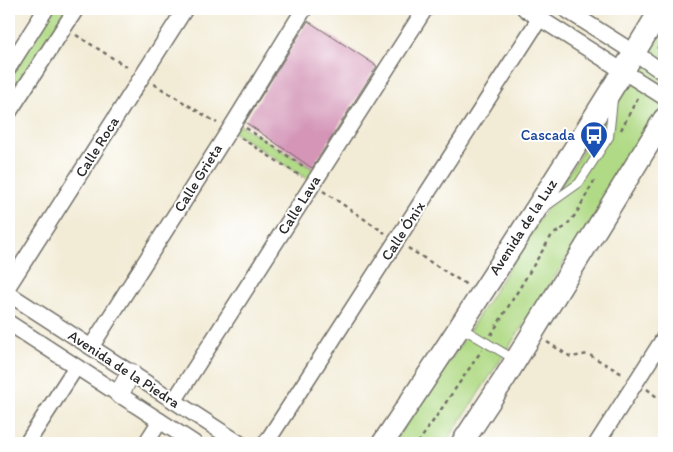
<svg xmlns="http://www.w3.org/2000/svg" width="673" height="452" viewBox="0 0 673 452" font-family="Itim,sans-serif">
<style>
.green{fill:#b0da85;stroke:#6e8258}
.building{fill:#d495b7}
.lines{fill:none;stroke-linecap:round;stroke-linejoin:round}
.service-casing{stroke:#716e66;stroke-width:10}
.minor-casing{stroke:#716e66;stroke-width:18}
.tertiary-casing{stroke:#716e66;stroke-width:21}
.secondary-casing{stroke:#716e66;stroke-width:24}
.path{stroke:#716e66;stroke-width:2.5;stroke-dasharray:4 4;stroke-linecap:butt}
.service{stroke:#fff;stroke-width:8}
.minor{stroke:#fff;stroke-width:15}
.tertiary{stroke:#fff;stroke-width:19}
.secondary{stroke:#fff;stroke-width:21}
.labels{text-anchor:middle;dominant-baseline:central;stroke-width:4;stroke-linejoin:round;paint-order:stroke}
.transit-label{font-size:15px;fill:#164399;stroke:#fff;text-anchor:end}
.street-label{font-size:15px;fill:#2b2b2b;stroke:#fff}
</style>
<rect width="100%" height="100%" fill="#fff"/>
<filter id="ink" filterUnits="userSpaceOnUse"><feTurbulence type="fractalNoise" baseFrequency=".02" numOctaves="2"/><feDisplacementMap in="SourceGraphic" scale="10" xChannelSelector="R" yChannelSelector="G"/><feConvolveMatrix kernelMatrix="1 2 1 2 8 2 1 2 1" color-interpolation-filters="sRGB"/></filter>
<filter id="wash" filterUnits="userSpaceOnUse"><feTurbulence type="fractalNoise" baseFrequency=".0096" numOctaves="4" result="noise"/><feDisplacementMap in="SourceGraphic" scale="20" xChannelSelector="R" yChannelSelector="G"/><feGaussianBlur stdDeviation="1.12" result="paint"/><feColorMatrix in="noise" values="0 0 0 0 0 0 0 0 0 0 0 0 0 0 0 0 0 1.4 0 .05"/><feComposite in="paint" operator="in"/></filter>
<g filter="url(#wash)">
<rect width="100%" height="100%" fill="#f2ebd5"/>
<g class="green">
<path d="M49 9H72L9 107V73Z"/>
<path d="M664 22V109L658 119 446 443H394L431 384 454 355Z"/>
<path d="M235 122 318 172 312 182 230 130Z"/>
</g>
<g id="blocks">
<path class="building" d="M308 21 377 66 312 168 245 122Z"/>
</g>
</g>
<g filter="url(#ink)">
<use href="#blocks" fill-opacity="0" stroke="#716e66" stroke-width="1"/>
<g class="lines">
<g class="service-casing">
<g id="service">
<path d="M548 205 579 183 609 137 613 100"/>
<path d="M462 328 487 343"/>
<path d="M490 345 487 343 514 359"/>
</g>
</g>
<g class="minor-casing">
<g id="minor">
<path d="M525 9 664 97"/>
<path d="M565 9 644 59 664 73"/>
<path d="M9 67 46 9"/>
<path d="M9 112 76 9"/>
<path d="M9 285 185 9"/>
<path d="M9 294 239 443"/>
<path d="M9 323 194 443"/>
<path d="M91 347 235 121 304 9"/>
<path d="M174 401 425 9"/>
<path d="M27 443 76 367"/>
<path d="M146 443 160 421"/>
<path d="M266 443 540 18"/>
<path d="M597 443 664 338"/>
</g>
</g>
<g class="tertiary-casing">
<path id="tertiary" d="M119 394 131 373"/>
</g>
<g class="secondary-casing">
<g id="secondary">
<path d="M383 443C478 300 572 156 661 9"/>
<path d="M462 443 503 381 664 119"/>
</g>
</g>
<g class="path">
<path d="M76 35 130 69"/>
<path d="M657 47 664 51"/>
<path d="M154 84 217 123"/>
<path d="M246 128 306 168"/>
<path d="M621 130 638 97"/>
<path d="M241 138 302 177"/>
<path d="M323 191 385 233"/>
<path d="M408 248 467 285"/>
<path d="M491 335 552 235 565 227 576 214 594 181"/>
<path d="M547 342 571 357 588 354 624 375"/>
<path d="M647 389 664 403"/>
<path d="M418 443 482 350"/>
</g>
<use href="#service" class="service"/>
<use href="#minor" class="minor"/>
<use href="#tertiary" class="tertiary"/>
<use href="#secondary" class="secondary"/>
</g>
</g>
<defs>
<g id="bus-pin" transform="scale(1.4375)"><path d="M0 17L-7.5 6A9.5 9.5 0 1 1 7.5 6Z" fill="#1a4fb4" stroke="#fff"/><path d="M-5-6H5V4H4V6H2V4H-2V6H-4V4H-5ZM-3.5-4V0h7V-4ZM-3.5 1.2v1.5H-2V1.2ZM2 1.2v1.5H3.5V1.2Z" fill="#fff"/></g>
</defs>
<g fill-rule="evenodd">
<use href="#bus-pin" x="594" y="135"/>
</g>
<g class="labels">
<g class="transit-label">
<text x="575" y="135">Cascada</text>
</g>
<g class="street-label">
<text transform="translate(97 147) rotate(-58)">Calle Roca</text>
<text transform="translate(198 178) rotate(-58)">Calle Grieta</text>
<text transform="translate(299 205) rotate(-58)">Calle Lava</text>
<text transform="translate(523 227) rotate(-57)">Avenida de la Luz</text>
<text transform="translate(403 231) rotate(-57)">Calle Ónix</text>
<text transform="translate(124 369) rotate(33)">Avenida de la Piedra</text>
</g>
</g>
<rect width="673" height="452" fill="none" stroke="#fff" stroke-width="30"/>
</svg>
